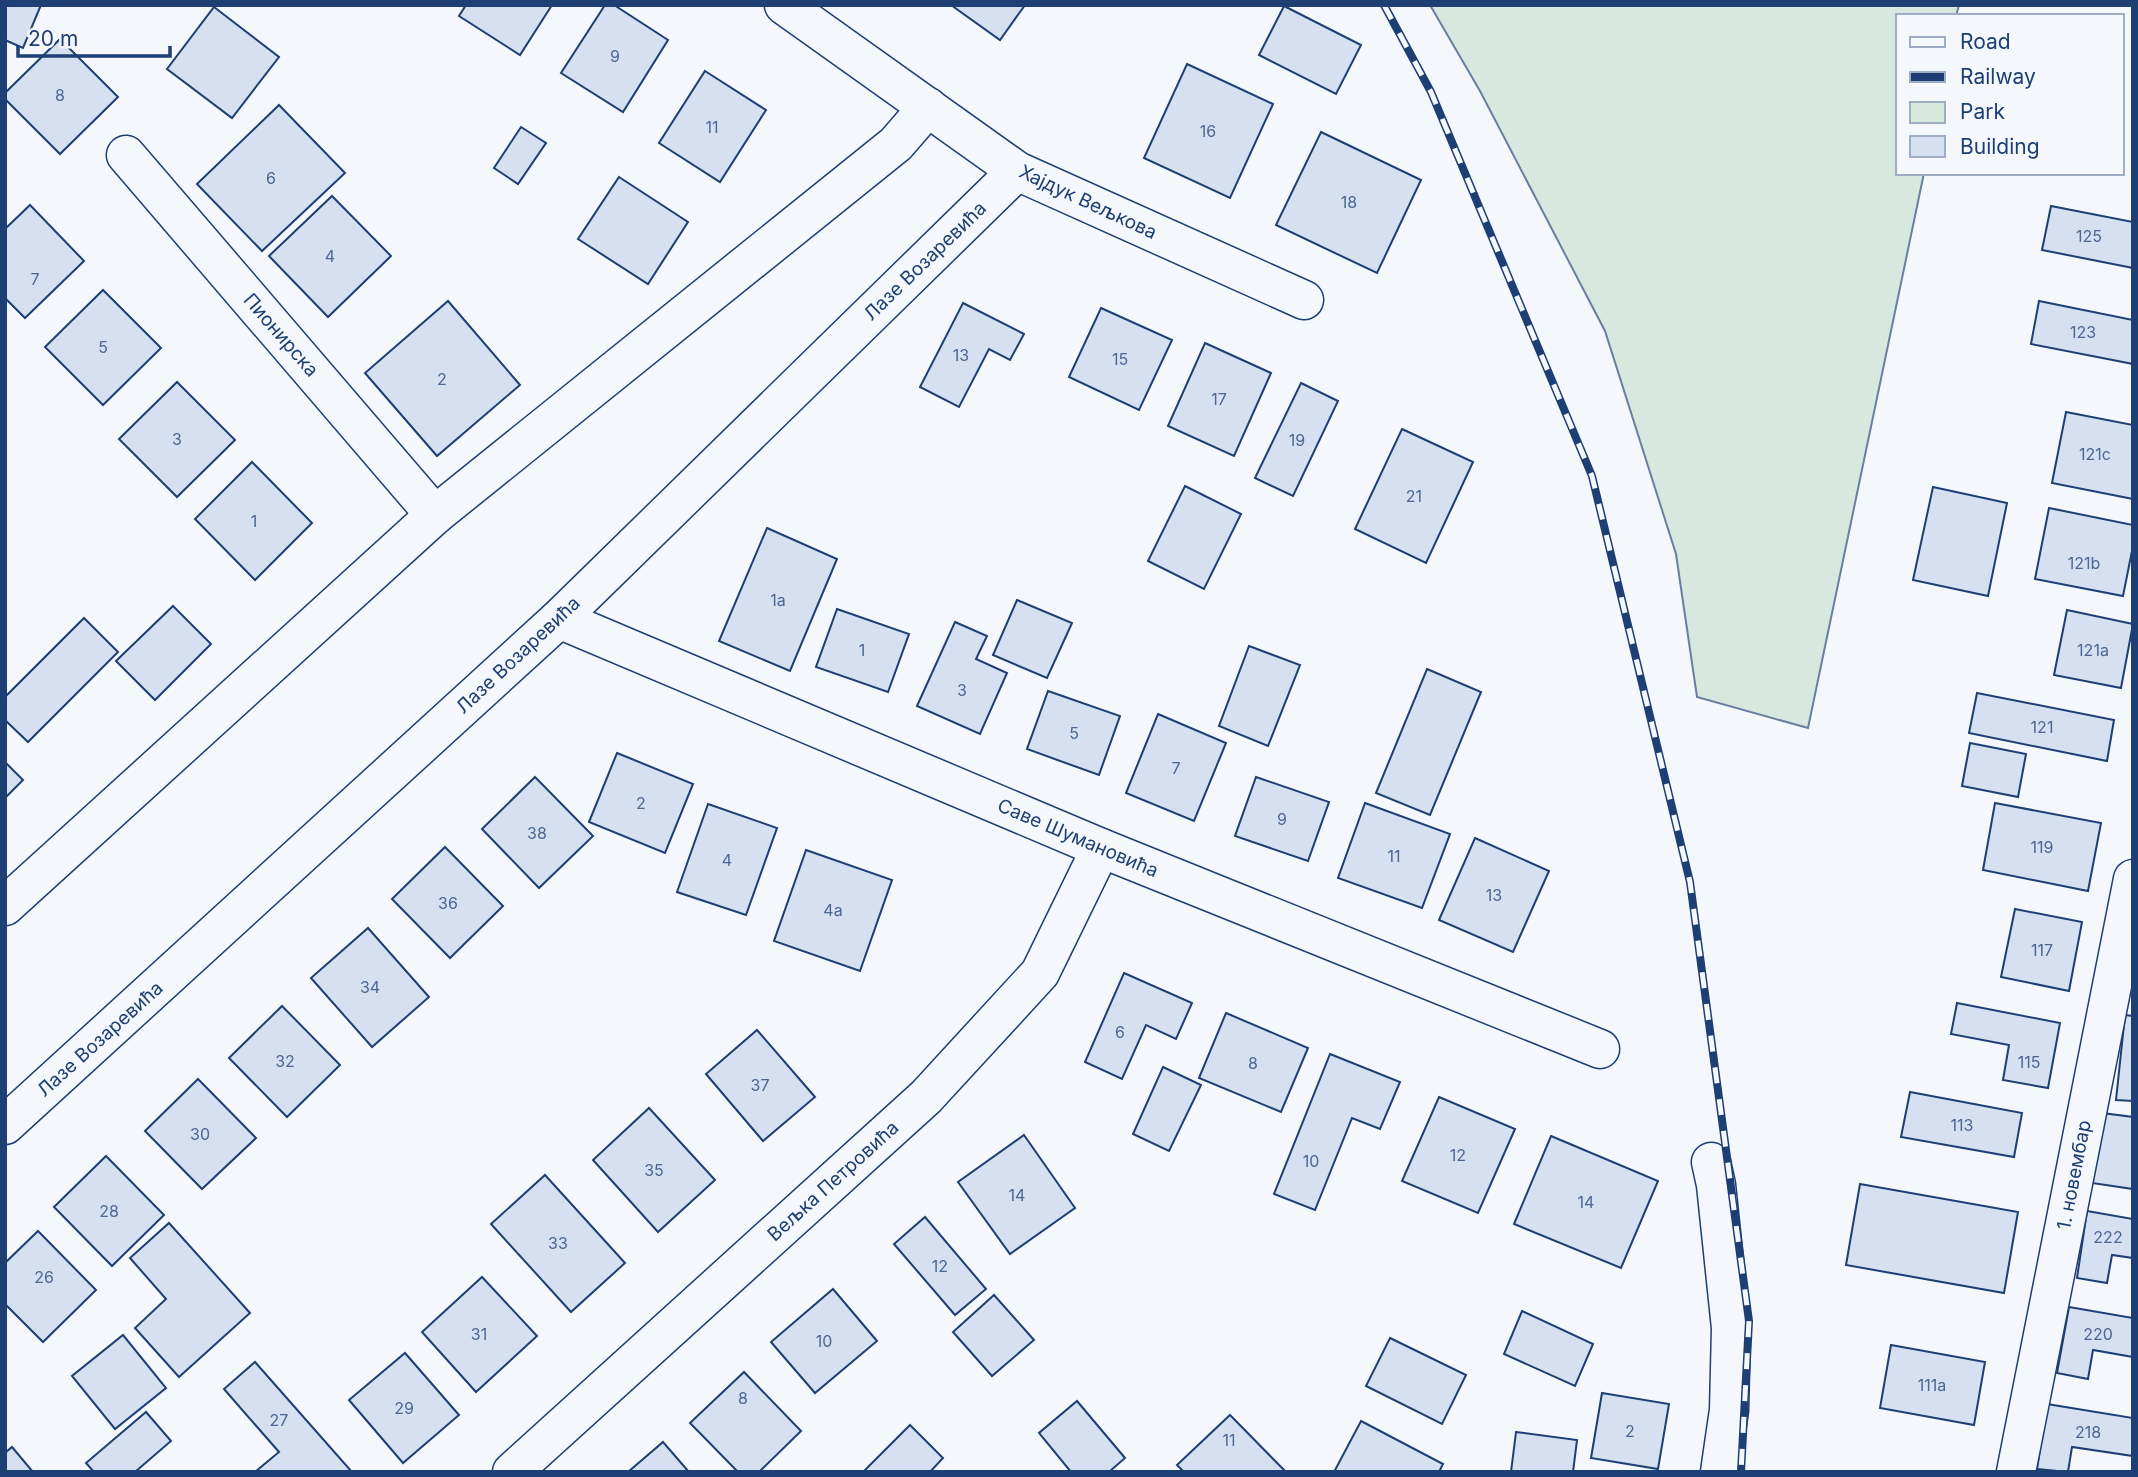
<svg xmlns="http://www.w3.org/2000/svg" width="2138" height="1477" viewBox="0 0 2138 1477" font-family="Inter,sans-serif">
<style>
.green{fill:#d7e8df;stroke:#687fa3;stroke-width:2}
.building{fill:#d5e0f0;stroke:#1d3f73;stroke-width:2}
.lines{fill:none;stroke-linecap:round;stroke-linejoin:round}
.minor-casing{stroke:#1d3f73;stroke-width:41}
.minor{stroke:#f4f7fb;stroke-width:38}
.rail-casing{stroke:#1d3f73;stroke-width:8}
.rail{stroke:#f4f7fb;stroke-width:5;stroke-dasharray:16;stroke-linecap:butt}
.labels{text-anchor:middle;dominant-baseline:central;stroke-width:5;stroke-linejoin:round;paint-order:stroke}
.number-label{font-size:16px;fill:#4b6792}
.street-label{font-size:19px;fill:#1d3f73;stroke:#f4f7fb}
</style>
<rect width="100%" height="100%" fill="#f4f7fb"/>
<path class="green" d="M1430 5H1959L1956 16H1898V173H1924L1808 728 1697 697 1676 554 1605 331 1480 91Z"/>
<g class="building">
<path d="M5 5H41L23 48 5 40Z"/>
<path d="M466 5H552L520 55 459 16Z"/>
<path d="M605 5H614L668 40 623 112 561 73Z"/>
<path d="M951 5H1025L1000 40Z"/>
<path d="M1284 6 1361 45 1336 94 1259 55Z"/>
<path d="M214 7 279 57 232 118 167 69Z"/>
<path d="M60 39 118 97 60 154 5 99V93Z"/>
<path d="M1187 64 1273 104 1230 198 1144 158Z"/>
<path d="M705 71 766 110 720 182 659 143Z"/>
<path d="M279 105 345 173 262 251 197 184Z"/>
<path d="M521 127 546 143 518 184 494 168Z"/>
<path d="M1321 132 1421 180 1377 273 1276 225Z"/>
<path d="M619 177 688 222 648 284 578 239Z"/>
<path d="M332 196 391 256 328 317 269 256Z"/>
<path d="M30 205 84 261 25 318 5 298V229Z"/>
<path d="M2051 206 2133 222V268L2042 250Z"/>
<path d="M103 290 161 348 103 405 45 347Z"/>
<path d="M448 301 520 385 437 456 365 373Z"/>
<path d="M2039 301 2133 320V364L2031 344Z"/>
<path d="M963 303 1024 334 1010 360 989 349 959 407 920 387Z"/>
<path d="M1101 308 1172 340 1139 410 1069 377Z"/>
<path d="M1205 343 1271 373 1234 456 1168 426Z"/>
<path d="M177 382 235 440 177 497 119 439Z"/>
<path d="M1301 383 1338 401 1293 496 1255 478Z"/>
<path d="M2066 412 2133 425V499L2052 483Z"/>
<path d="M1402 429 1473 462 1426 563 1355 529Z"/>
<path d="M252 462 312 523 255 580 195 519Z"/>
<path d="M1185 486 1241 514 1204 589 1148 561Z"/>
<path d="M1933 487 2007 503 1988 596 1913 580Z"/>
<path d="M2049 508 2133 525V546L2123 596 2035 579Z"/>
<path d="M767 528 837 559 790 671 719 641Z"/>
<path d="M1017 600 1072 623 1047 678 993 655Z"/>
<path d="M173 606 211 644 155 700 116 661Z"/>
<path d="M837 609 909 634 888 692 816 667Z"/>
<path d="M2067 610 2133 624 2121 688 2054 675Z"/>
<path d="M84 618 118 652 28 742 5 720V697Z"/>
<path d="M955 622 987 636 976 659 1007 673 980 734 917 706Z"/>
<path d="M1249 646 1300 665 1268 746 1219 726Z"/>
<path d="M1427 669 1481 692 1430 815 1376 793Z"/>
<path d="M1048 691 1120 716 1099 775 1027 749Z"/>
<path d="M1977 693 2114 720 2107 761 1969 733Z"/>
<path d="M1158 714 1226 743 1194 821 1126 793Z"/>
<path d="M1970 743 2026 754 2018 797 1962 786Z"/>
<path d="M617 753 693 784 665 853 589 822Z"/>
<path d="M5 762 23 780 5 798Z"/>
<path d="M535 777 593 836 539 888 482 829Z"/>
<path d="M1256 777 1329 802 1308 861 1235 836Z"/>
<path d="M1365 803 1450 834 1422 908 1338 878Z"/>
<path d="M1995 803 2101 823 2088 891 1983 870Z"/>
<path d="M708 804 777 828 746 915 677 892Z"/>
<path d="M1475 838 1549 871 1513 952 1439 920Z"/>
<path d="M445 847 503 906 450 958 392 899Z"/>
<path d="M806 850 892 880 860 971 774 941Z"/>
<path d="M2015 909 2082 922 2069 991 2001 977Z"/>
<path d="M368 928 429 997 372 1047 311 978Z"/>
<path d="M1124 973 1192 1003 1176 1039 1146 1025 1122 1079 1085 1062Z"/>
<path d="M1957 1003 2060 1023 2048 1088 2003 1080 2009 1045 1951 1034Z"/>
<path d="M282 1006 340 1065 287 1117 229 1058Z"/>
<path d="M1226 1013 1308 1048 1281 1112 1199 1078Z"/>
<path d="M2125 1015 2133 1016V1101L2116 1100Z"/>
<path d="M757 1030 815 1097 763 1141 706 1074Z"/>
<path d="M1330 1054 1400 1082 1380 1129 1352 1118 1315 1210 1274 1194Z"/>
<path d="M1163 1067 1201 1085 1169 1151 1133 1134Z"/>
<path d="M198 1079 256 1138 202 1189 145 1131Z"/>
<path d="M1910 1092 2022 1113 2014 1157 1901 1137Z"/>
<path d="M1439 1097 1515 1129 1478 1213 1402 1181Z"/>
<path d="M649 1108 715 1180 658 1232 593 1160Z"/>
<path d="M2102 1113 2133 1117V1189L2092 1183Z"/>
<path d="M1024 1135 1075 1208 1010 1254 958 1182Z"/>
<path d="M1551 1136 1658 1181 1621 1268 1514 1224Z"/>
<path d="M106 1156 164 1215 112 1266 54 1207Z"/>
<path d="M545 1175 625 1263 571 1312 491 1224Z"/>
<path d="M1860 1184 2018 1212 2004 1293 1846 1265Z"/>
<path d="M2087 1211 2133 1219V1258L2112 1255 2107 1283 2077 1278Z"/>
<path d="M925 1217 986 1289 955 1315 894 1244Z"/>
<path d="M169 1223 250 1313 179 1377 135 1328 166 1299 130 1258Z"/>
<path d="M38 1231 96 1290 43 1342 5 1304V1263Z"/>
<path d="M482 1277 537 1336 476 1392 422 1332Z"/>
<path d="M833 1289 877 1341 815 1393 771 1342Z"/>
<path d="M994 1295 1034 1340 992 1376 953 1332Z"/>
<path d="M2069 1307 2133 1318V1357L2093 1350 2088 1379 2057 1373Z"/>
<path d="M1522 1311 1593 1344 1575 1386 1504 1354Z"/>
<path d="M123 1335 166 1388 115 1429 72 1376Z"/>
<path d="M1390 1338 1466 1375 1442 1424 1366 1386Z"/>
<path d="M1891 1345 1985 1362 1974 1425 1880 1408Z"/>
<path d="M405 1353 459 1415 403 1463 349 1400Z"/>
<path d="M255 1362 352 1472H255L279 1452 224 1389Z"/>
<path d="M744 1372 801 1431 759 1472H738L690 1423Z"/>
<path d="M1602 1393 1669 1404 1658 1469 1591 1458Z"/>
<path d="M1077 1401 1125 1458 1109 1472H1071L1039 1433Z"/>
<path d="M2047 1404 2133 1418V1456L2072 1447 2068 1472 2037 1469Z"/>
<path d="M146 1412 171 1441 135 1472H94L86 1463Z"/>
<path d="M1230 1415 1286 1472H1184L1177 1465Z"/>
<path d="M1361 1421 1443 1464 1439 1472H1334Z"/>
<path d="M910 1425 943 1458 930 1472 864 1471Z"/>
<path d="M1516 1432 1577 1440 1573 1472H1511Z"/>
<path d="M663 1442 689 1472H628Z"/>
<path d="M12 1447 33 1472H5V1453Z"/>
</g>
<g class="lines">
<g class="minor-casing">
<g id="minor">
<path d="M784 5 1017 171 1304 300"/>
<path d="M126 155 435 515"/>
<path d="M559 619 1101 848 1600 1049"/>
<path d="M5 906 435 515 896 144 928 107"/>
<path d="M5 1125 559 619 1017 171"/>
<path d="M1711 1162 1716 1185 1731 1328 1729 1410 1720 1472"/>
<path d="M512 1472 926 1097 1040 973 1101 848"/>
<path d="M2016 1472 2133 879"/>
</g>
</g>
<use href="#minor" class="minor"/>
<g class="rail-casing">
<path id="rail" d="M1384 5 1431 92 1592 476 1690 882 1749 1321 1741 1472"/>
</g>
<use href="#rail" class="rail"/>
</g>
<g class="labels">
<g class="number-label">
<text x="615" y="56">9</text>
<text x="60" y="95">8</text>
<text x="712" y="127">11</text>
<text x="1208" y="131">16</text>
<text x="271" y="178">6</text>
<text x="1349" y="202">18</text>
<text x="2089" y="236">125</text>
<text x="330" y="256">4</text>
<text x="35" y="279">7</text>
<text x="2083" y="332">123</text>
<text x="103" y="347">5</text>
<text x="961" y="355">13</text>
<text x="1120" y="359">15</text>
<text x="442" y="379">2</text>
<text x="1219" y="399">17</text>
<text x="177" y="439">3</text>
<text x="1297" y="440">19</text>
<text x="2095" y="454">121c</text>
<text x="1414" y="496">21</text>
<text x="254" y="521">1</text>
<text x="2084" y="563">121b</text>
<text x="778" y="600">1a</text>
<text x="862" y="650">1</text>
<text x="2093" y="650">121a</text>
<text x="962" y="690">3</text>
<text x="2042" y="727">121</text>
<text x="1074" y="733">5</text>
<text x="1176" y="768">7</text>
<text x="641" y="803">2</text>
<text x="1282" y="819">9</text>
<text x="537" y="833">38</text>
<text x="2042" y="847">119</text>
<text x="1394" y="856">11</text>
<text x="727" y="860">4</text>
<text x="1494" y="895">13</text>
<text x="448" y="903">36</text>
<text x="833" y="910">4a</text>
<text x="2042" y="950">117</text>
<text x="370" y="987">34</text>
<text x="1120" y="1032">6</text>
<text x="285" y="1061">32</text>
<text x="2029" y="1062">115</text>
<text x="1253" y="1063">8</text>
<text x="760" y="1085">37</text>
<text x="1962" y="1125">113</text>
<text x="200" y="1134">30</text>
<text x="1458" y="1155">12</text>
<text x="1311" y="1161">10</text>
<text x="654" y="1170">35</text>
<text x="1017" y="1195">14</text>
<text x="1586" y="1202">14</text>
<text x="109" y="1211">28</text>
<text x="2108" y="1237">222</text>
<text x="558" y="1243">33</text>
<text x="940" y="1266">12</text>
<text x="44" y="1277">26</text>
<text x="479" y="1334">31</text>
<text x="2098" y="1334">220</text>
<text x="824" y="1341">10</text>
<text x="1932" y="1385">111a</text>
<text x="743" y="1398">8</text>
<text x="404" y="1408">29</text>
<text x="279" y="1420">27</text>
<text x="1630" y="1431">2</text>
<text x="2088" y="1432">218</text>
<text x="1229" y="1440">11</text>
</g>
<g class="street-label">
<text transform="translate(1088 202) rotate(25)">Хајдук Вељкова</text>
<text transform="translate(925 261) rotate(-44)">Лазе Возаревића</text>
<text transform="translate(281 335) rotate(49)">Пионирска</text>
<text transform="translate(518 655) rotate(-43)">Лазе Возаревића</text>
<text transform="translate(1078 838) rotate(23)">Саве Шумановића</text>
<text transform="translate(100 1039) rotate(-42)">Лазе Возаревића</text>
<text transform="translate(2074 1175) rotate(-79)">1. новембар</text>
<text transform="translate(833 1181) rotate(-42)">Вељка Петровића</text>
</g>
</g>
<rect width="2138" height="1477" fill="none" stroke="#1d3f73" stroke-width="14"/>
<rect x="1896" y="14" width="228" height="161" fill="#f4f7fb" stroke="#9eadc5" stroke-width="2"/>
<rect x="1910" y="37" width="35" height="10" fill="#f4f7fb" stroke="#9eadc5" stroke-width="2"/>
<text x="1960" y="49" font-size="21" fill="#1d3f73">Road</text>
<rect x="1910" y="72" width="35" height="10" fill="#1d3f73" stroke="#9eadc5" stroke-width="2"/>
<text x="1960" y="84" font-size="21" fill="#1d3f73">Railway</text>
<rect x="1910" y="102" width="35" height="21" fill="#d7e8df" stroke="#9eadc5" stroke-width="2"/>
<text x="1960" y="119" font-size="21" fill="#1d3f73">Park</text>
<rect x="1910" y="136" width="35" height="21" fill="#d5e0f0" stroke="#9eadc5" stroke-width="2"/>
<text x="1960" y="154" font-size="21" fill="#1d3f73">Building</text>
<path d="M18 46v10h152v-10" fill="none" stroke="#1d3f73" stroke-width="3.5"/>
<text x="28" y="46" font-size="21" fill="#1d3f73" stroke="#f4f7fb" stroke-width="5" paint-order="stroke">20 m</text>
</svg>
